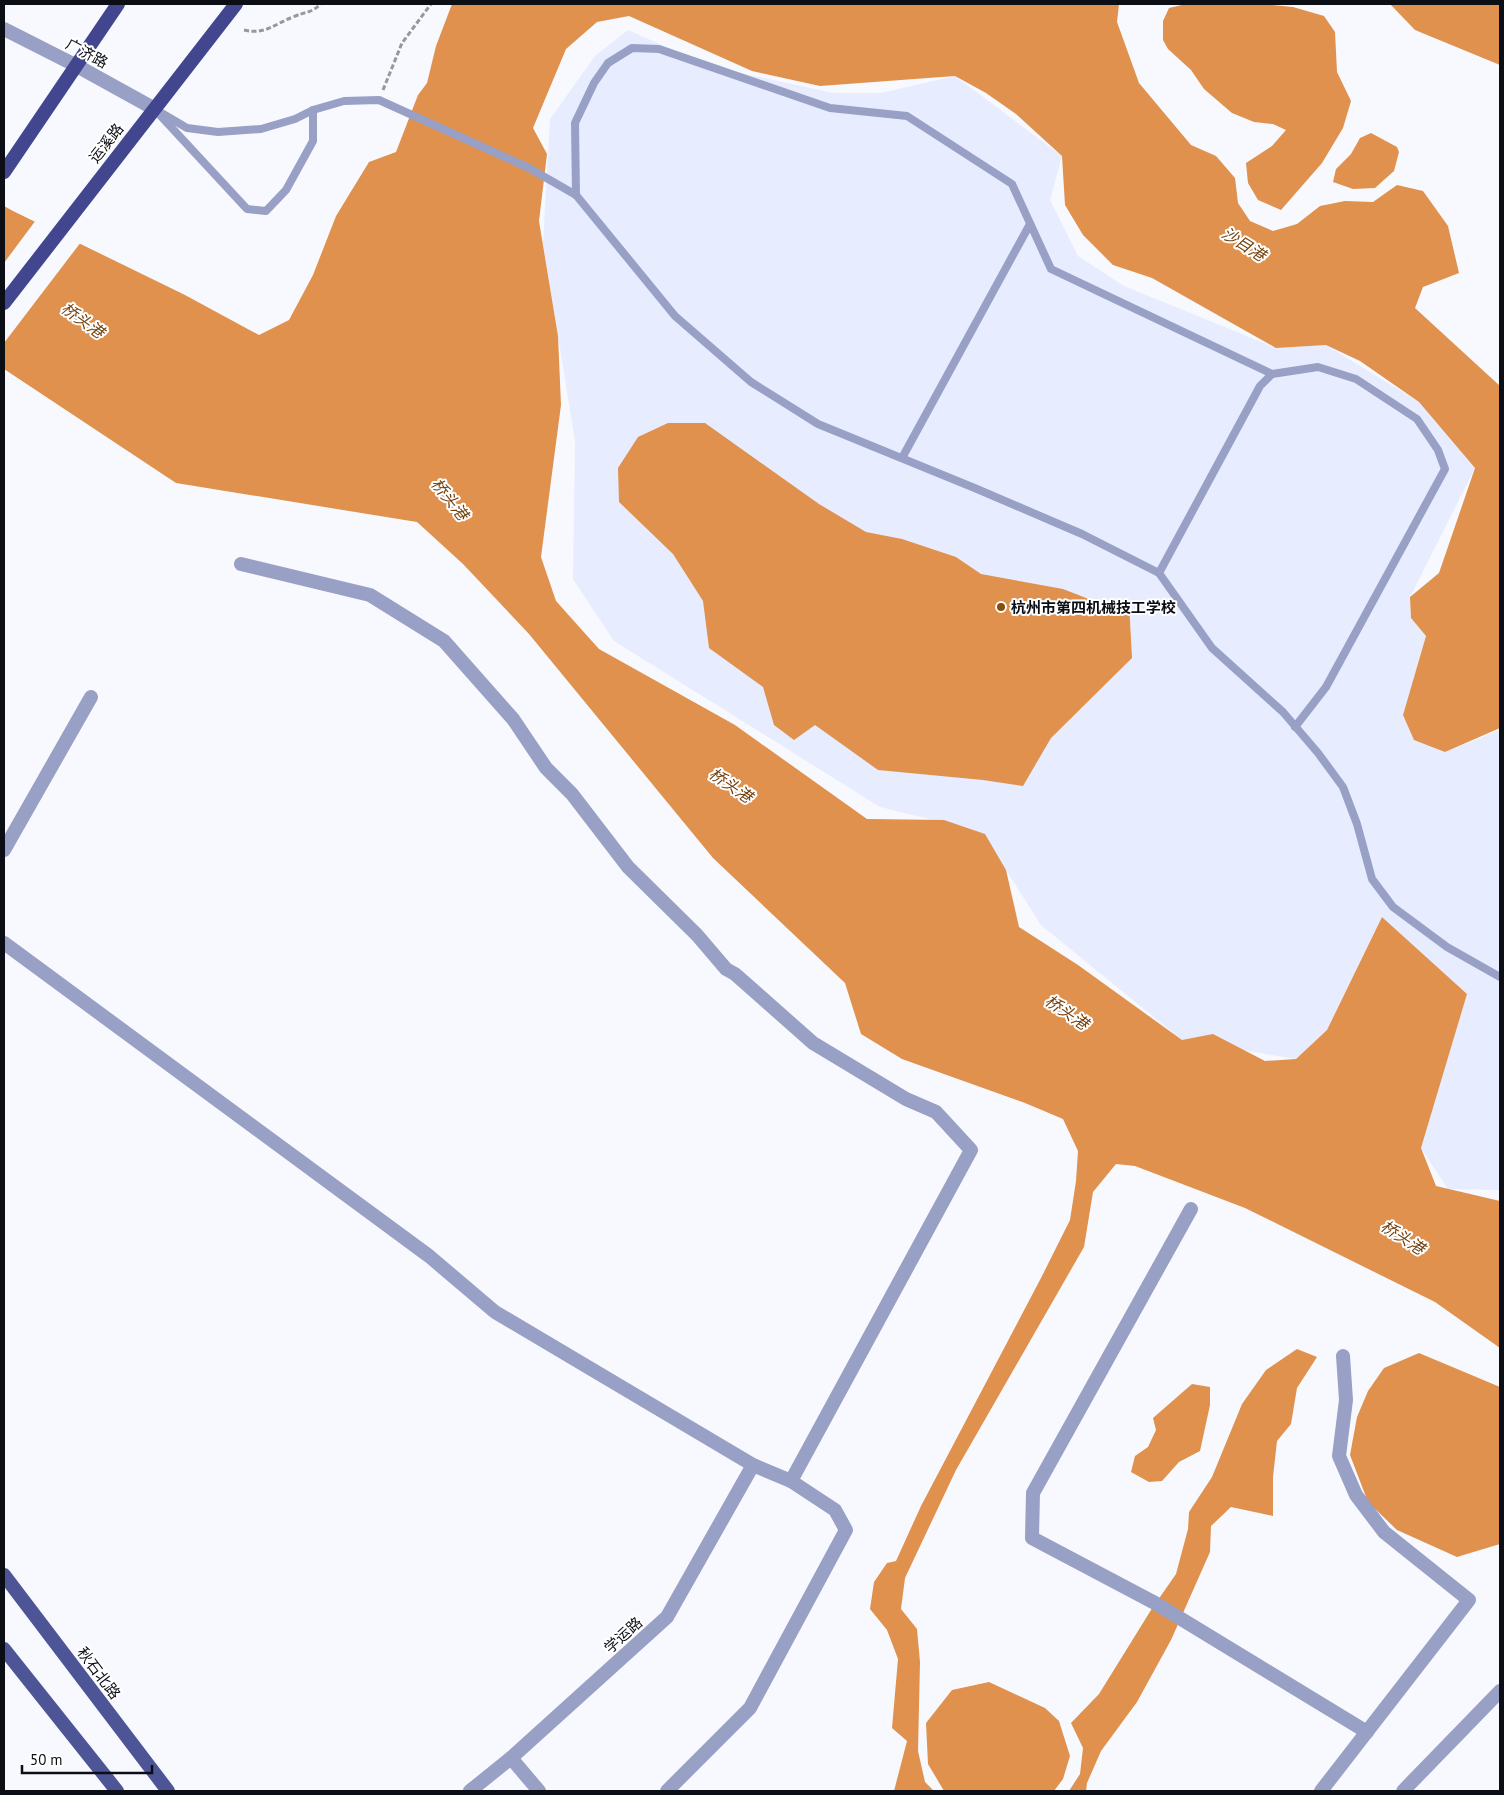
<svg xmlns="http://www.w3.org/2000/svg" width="1504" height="1795" viewBox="0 0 1504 1795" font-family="'PT Sans','Noto Sans SC',sans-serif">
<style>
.built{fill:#e8ecff}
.water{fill:#df914d}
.pier{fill:#f8f9fe}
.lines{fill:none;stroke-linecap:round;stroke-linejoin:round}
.path{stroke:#96989e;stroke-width:3;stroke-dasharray:5 2.5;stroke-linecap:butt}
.service{stroke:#99a0c6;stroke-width:8}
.minor{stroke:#99a0c6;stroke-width:14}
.tertiary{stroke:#99a0c6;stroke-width:14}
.primary{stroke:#4d5597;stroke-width:14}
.trunk{stroke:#41468e;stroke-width:14}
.poi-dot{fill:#8a4d0c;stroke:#fff;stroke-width:2}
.labels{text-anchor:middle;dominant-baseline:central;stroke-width:4;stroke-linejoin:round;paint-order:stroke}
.street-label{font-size:15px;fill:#0c0e15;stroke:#fff}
.poi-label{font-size:15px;font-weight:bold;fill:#0c0e15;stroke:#fff;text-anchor:start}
.water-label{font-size:16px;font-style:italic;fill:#73400c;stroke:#fff}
</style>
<rect width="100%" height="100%" fill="#f8f9fe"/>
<path class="built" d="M628 30 709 66 833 93H881L955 76 1062 156 1050 200 1078 256 1124 286 1276 348 1326 345 1419 402 1475 468 1410 597 1411 618 1426 636 1403 715 1445 752 1500 730V1190L1448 1189 1421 1148 1467 994 1382 917 1327 1030 1296 1059 1182 1040 1041 925 1006 870 966 828 880 807 614 641 573 579 575 441 543 243 550 119 595 56Z"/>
<g class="water">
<path d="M452 4H1119L1117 22 1139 83 1191 145 1216 156 1235 178 1238 203 1250 221 1273 231 1297 224 1320 206 1345 201 1373 202 1397 185 1423 191 1448 226 1459 273 1423 287 1415 308 1500 386V728L1445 752 1414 740 1403 715 1426 636 1411 618 1410 597 1439 573 1475 468 1419 402 1360 361 1326 345 1276 348 1152 278 1113 265 1083 235 1065 205 1062 156 1016 114 986 93 955 76 820 86 752 71 629 16 597 22 566 49 533 128 547 154 539 221 558 336 561 405 541 557 556 601 599 649 735 725 867 819 944 820 985 834 1006 870 1019 927 1078 965 1182 1040 1213 1034 1265 1061 1296 1059 1327 1030 1382 917 1467 994 1421 1148 1436 1186 1500 1201V1348L1435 1302 1245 1208 1135 1166 1116 1164 1093 1192 1084 1247 956 1470 905 1578 901 1609 917 1629 920 1662 918 1751 925 1782 934 1791H894L907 1741 892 1728 898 1659 887 1630 870 1609 874 1582 887 1563 896 1561 921 1506 1041 1278 1070 1220 1076 1181 1078 1151 1063 1119 1025 1103 902 1059 861 1034 845 983 713 858 529 634 463 564 417 522 176 483 4 369V206L13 211 185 295 259 335 289 320 313 275 336 216 369 162 396 152 418 95 427 83 436 46Z"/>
<path d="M1186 4H1263L1293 7 1324 16 1335 32 1337 72 1351 101 1343 128 1322 163 1281 210 1258 200 1248 183 1246 163 1272 146 1286 130 1273 124 1254 122 1232 113 1204 89 1191 70 1168 49 1163 40V21L1169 8Z"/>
<path d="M1390 4H1500V65L1415 30Z"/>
<path d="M1371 133 1397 147 1399 152 1394 171 1375 188 1353 189 1333 182 1336 169 1351 154 1360 138Z"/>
<path d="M668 423H705L819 504 866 532 902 539 956 557 981 574 1063 589 1099 603H1129L1132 658 1051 738 1023 786 983 780 878 770 815 725 794 740 774 725 763 687 709 648 703 601 673 554 619 502 618 468 638 437Z"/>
<path d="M1297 1349 1317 1357 1297 1388 1291 1424 1277 1441 1273 1477V1516L1231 1507 1211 1526 1210 1552 1171 1640 1137 1702 1101 1751 1087 1783 1086 1791H1069L1080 1774 1083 1748 1071 1723 1099 1694 1151 1610 1176 1574 1188 1529 1189 1512 1212 1477 1242 1404 1266 1370Z"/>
<path d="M1419 1353 1500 1387V1544L1457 1557 1397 1530 1368 1502 1350 1455 1357 1417 1368 1391 1384 1368Z"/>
<path d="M1192 1384 1210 1387V1405L1200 1451 1179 1462 1162 1481 1149 1482 1131 1472 1135 1456 1148 1447 1156 1430 1153 1418Z"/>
<path d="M989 1682 1045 1708 1059 1721 1070 1756 1063 1779 1054 1791H944L928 1764 926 1723 952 1690Z"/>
</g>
<path class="pier" d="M36 220 81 242 4 343V263Z"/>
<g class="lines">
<g class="path">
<path d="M244 30C266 35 274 24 293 17 306 11 310 14 321 4"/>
<path d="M383 90 402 43 431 4"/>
</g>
<g class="service">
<path d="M153 108 187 128 218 132 261 129 295 119 313 110 344 101 379 100 529 168 576 195 675 316 751 382 818 424 977 489 1082 534 1159 573 1212 648 1283 712 1318 753 1343 787 1357 824 1372 879 1393 907 1447 947 1500 977"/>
<path d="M158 113 247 209 266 211 286 190 313 141V110"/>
<path d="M576 195 575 123 594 83 608 63 632 48 659 49 830 108 907 116 1012 184 1051 269 1272 374"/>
<path d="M902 458 1030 224"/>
<path d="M1159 573 1260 386 1272 374 1318 367 1356 379 1417 419 1438 450 1445 469 1326 687 1295 727"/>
</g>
<g class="minor">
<path d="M241 564 370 595 444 641 513 719 546 768 572 794 628 867 697 935 726 969 735 974 813 1043 906 1099 936 1112 971 1150 791 1481"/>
<path d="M4 850 91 697"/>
<path d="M4 943 429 1256 495 1312 753 1465 791 1481 835 1510 846 1530 750 1708 667 1791"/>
<path d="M1191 1209 1033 1493 1032 1538 1155 1603 1367 1732"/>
<path d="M511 1758 539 1791"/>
<path d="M470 1791 511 1758 667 1617 753 1465"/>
<path d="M1321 1791 1469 1600 1384 1532 1356 1495 1339 1456 1346 1400 1343 1356"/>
<path d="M1403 1791 1500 1691"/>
</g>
<path class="tertiary" d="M4 29 77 66 153 108"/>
<g class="primary">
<path d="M4 1575 168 1791"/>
<path d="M4 1649 117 1791"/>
</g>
<g class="trunk">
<path d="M4 172 118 4"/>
<path d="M4 303 236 4"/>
</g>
</g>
<circle class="poi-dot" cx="1001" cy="607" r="5"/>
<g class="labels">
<g class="street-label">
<text transform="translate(87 53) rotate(28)">广济路</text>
<text transform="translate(106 143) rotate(-52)">运溪路</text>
<text transform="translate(623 1635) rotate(-42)">学运路</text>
<text transform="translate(99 1673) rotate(53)">秋石北路</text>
</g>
<g class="poi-label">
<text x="1011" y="607">杭州市第四机械技工学校</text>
</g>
<g class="water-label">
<text transform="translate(1244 244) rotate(32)">沙目港</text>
<text transform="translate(83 320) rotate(36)">桥头港</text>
<text transform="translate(450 499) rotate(51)">桥头港</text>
<text transform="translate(731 785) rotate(34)">桥头港</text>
<text transform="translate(1067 1012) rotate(34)">桥头港</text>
<text transform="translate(1403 1237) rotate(33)">桥头港</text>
</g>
</g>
<rect width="1504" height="1795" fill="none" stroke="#0c0e15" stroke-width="10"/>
<path d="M22 1765v8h130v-8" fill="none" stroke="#0c0e15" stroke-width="2.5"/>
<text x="30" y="1765" font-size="15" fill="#0c0e15" stroke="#ffffff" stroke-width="4" paint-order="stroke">50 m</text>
</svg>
